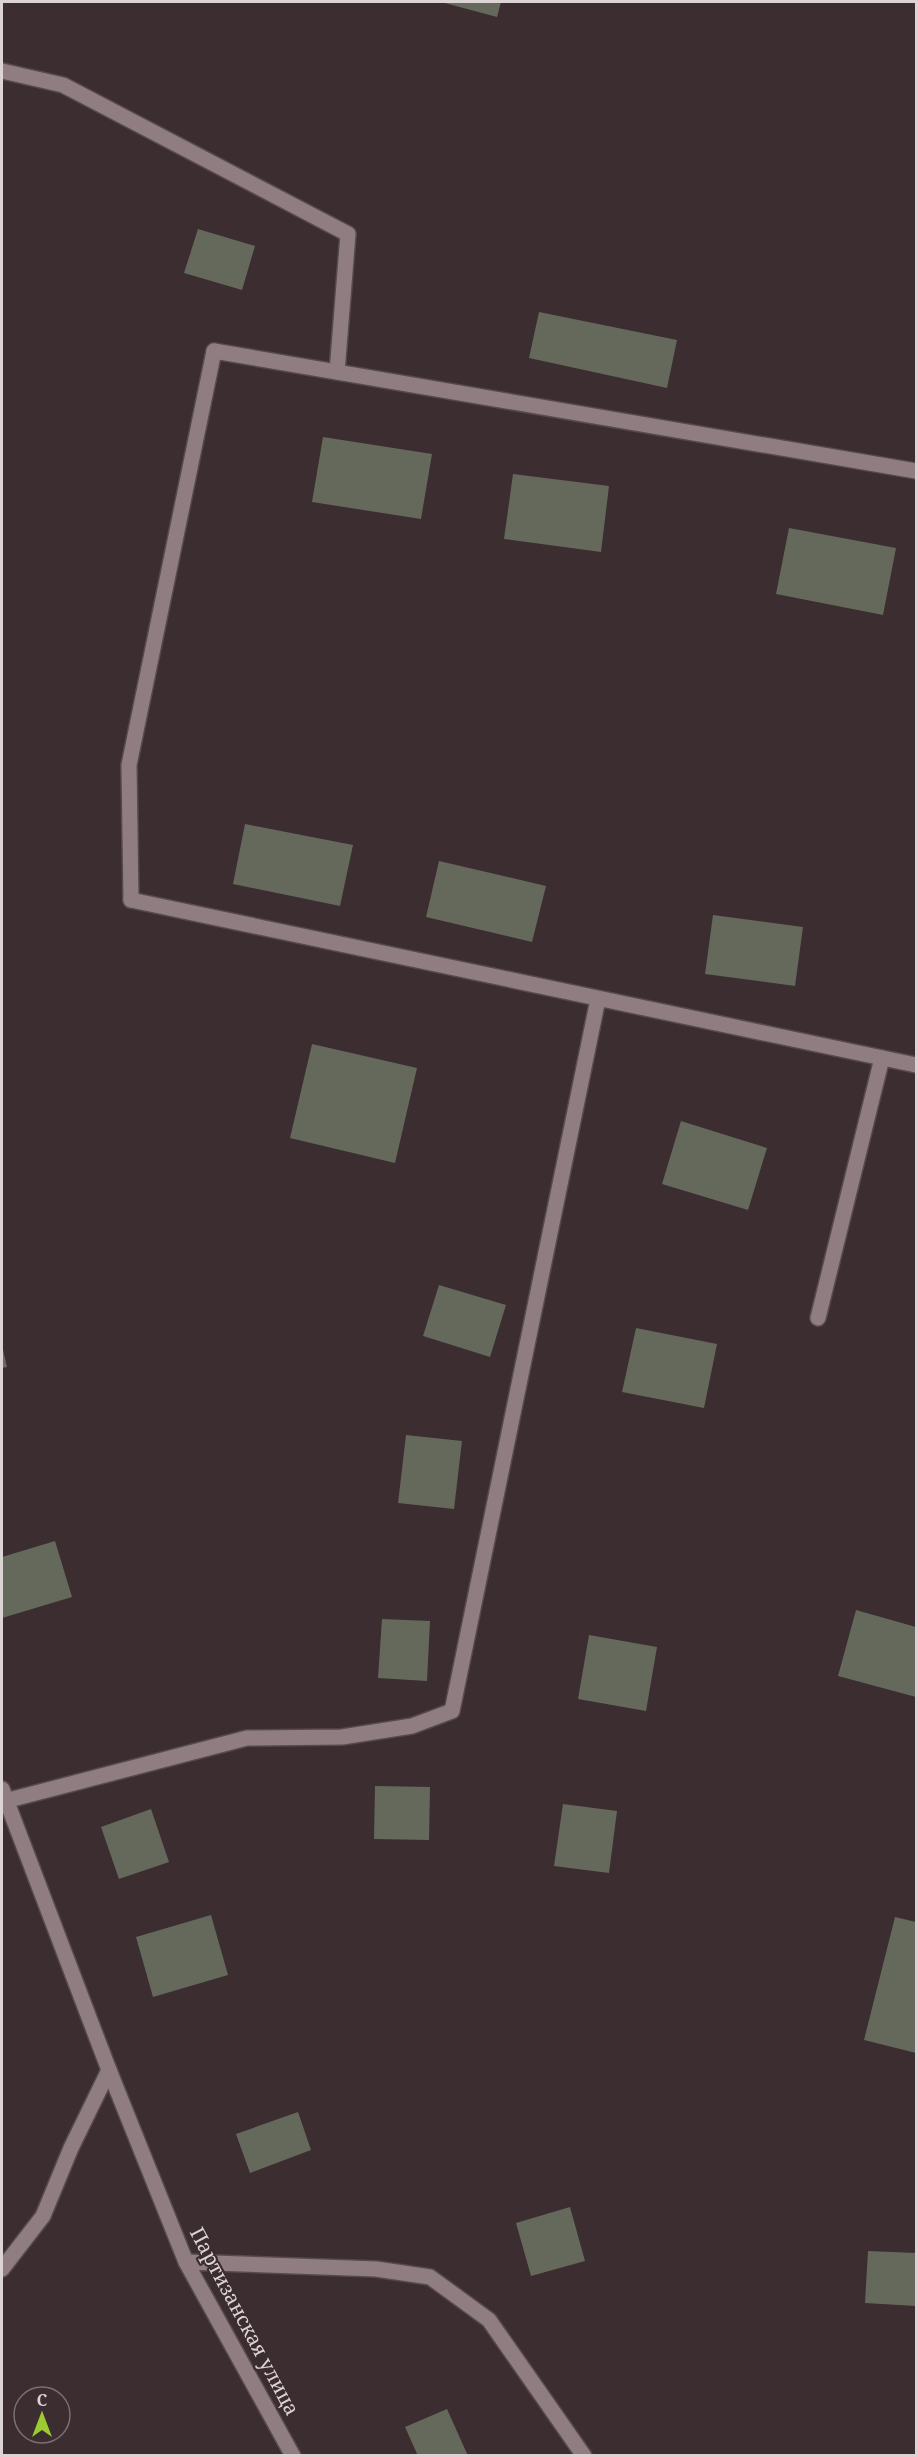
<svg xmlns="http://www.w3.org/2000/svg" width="918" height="2457" viewBox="0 0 918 2457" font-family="'Noto Serif',serif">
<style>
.building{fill:#64695c}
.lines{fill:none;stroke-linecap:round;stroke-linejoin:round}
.service-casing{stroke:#564a4d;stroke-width:18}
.minor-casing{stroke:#564a4d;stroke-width:18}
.service{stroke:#8f7d81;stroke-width:15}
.minor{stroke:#8f7d81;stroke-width:15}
.labels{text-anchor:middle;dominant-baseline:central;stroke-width:4.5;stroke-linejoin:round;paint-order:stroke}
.street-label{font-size:20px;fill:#dcd3d4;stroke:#3b2d30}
</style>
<rect width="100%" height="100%" fill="#3b2d30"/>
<g class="building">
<path d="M441 2H501L497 17Z"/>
<path d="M198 229 255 246 242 290 184 273Z"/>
<path d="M539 312 677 340 667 388 529 358Z"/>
<path d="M323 437 432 454 421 519 312 502Z"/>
<path d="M513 474 609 486 601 552 504 539Z"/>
<path d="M789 528 896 548 883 615 776 594Z"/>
<path d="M245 824 353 845 340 906 233 884Z"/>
<path d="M439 861 546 886 532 942 426 917Z"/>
<path d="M713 915 803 927 795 986 705 974Z"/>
<path d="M312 1044 417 1068 395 1163 290 1138Z"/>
<path d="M681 1121 767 1148 748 1210 662 1184Z"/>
<path d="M439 1285 506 1305 490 1357 423 1336Z"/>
<path d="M636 1328 717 1344 704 1408 622 1392Z"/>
<path d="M2 1345 7 1367 2 1368Z"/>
<path d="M406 1435 462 1441 454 1509 398 1503Z"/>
<path d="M55 1541 72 1597 2 1618V1557Z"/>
<path d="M856 1610 916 1627V1697L838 1676Z"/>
<path d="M382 1619 430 1621 427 1681 378 1678Z"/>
<path d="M589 1635 657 1647 646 1711 578 1699Z"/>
<path d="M375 1786 430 1787 429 1840 374 1839Z"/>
<path d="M563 1804 617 1811 609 1873 554 1866Z"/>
<path d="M151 1809 169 1862 119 1879 101 1827Z"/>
<path d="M211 1915 228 1975 153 1997 136 1937Z"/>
<path d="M895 1917 916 1922V2053L864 2040Z"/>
<path d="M298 2112 311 2150 250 2173 236 2134Z"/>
<path d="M570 2207 585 2261 531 2276 516 2223Z"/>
<path d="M868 2251 916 2253V2306L865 2303Z"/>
<path d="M447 2409 468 2456H418L405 2427Z"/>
</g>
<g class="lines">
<g class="service-casing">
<g id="service">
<path d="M2 71 63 85 348 234 337 372"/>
<path d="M131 900 129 765 214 351"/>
<path d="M818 1318 882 1058"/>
</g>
</g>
<g class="minor-casing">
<g id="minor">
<path d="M214 351 916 471"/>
<path d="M131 900 916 1065"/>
<path d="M2 1789 109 2070 186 2262 293 2456"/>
<path d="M5 1801 247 1738 342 1737 412 1726 452 1711 598 999"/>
<path d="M186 2262 376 2269 430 2277 489 2320 584 2456"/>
<path d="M2 2269 43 2216 71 2148 109 2070"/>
</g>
</g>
<use href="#service" class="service"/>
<use href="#minor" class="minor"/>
</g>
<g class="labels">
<g class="street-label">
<text transform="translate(245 2321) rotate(62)">Партизанская улица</text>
</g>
</g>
<rect width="918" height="2457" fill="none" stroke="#dcd3d4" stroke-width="6"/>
<g transform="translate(42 2415)"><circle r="28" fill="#3b2d30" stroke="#7b6f72" stroke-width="1.5"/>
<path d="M0-4.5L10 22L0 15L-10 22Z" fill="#9cca31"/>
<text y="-9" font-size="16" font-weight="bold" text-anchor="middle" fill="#dcd3d4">С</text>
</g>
</svg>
